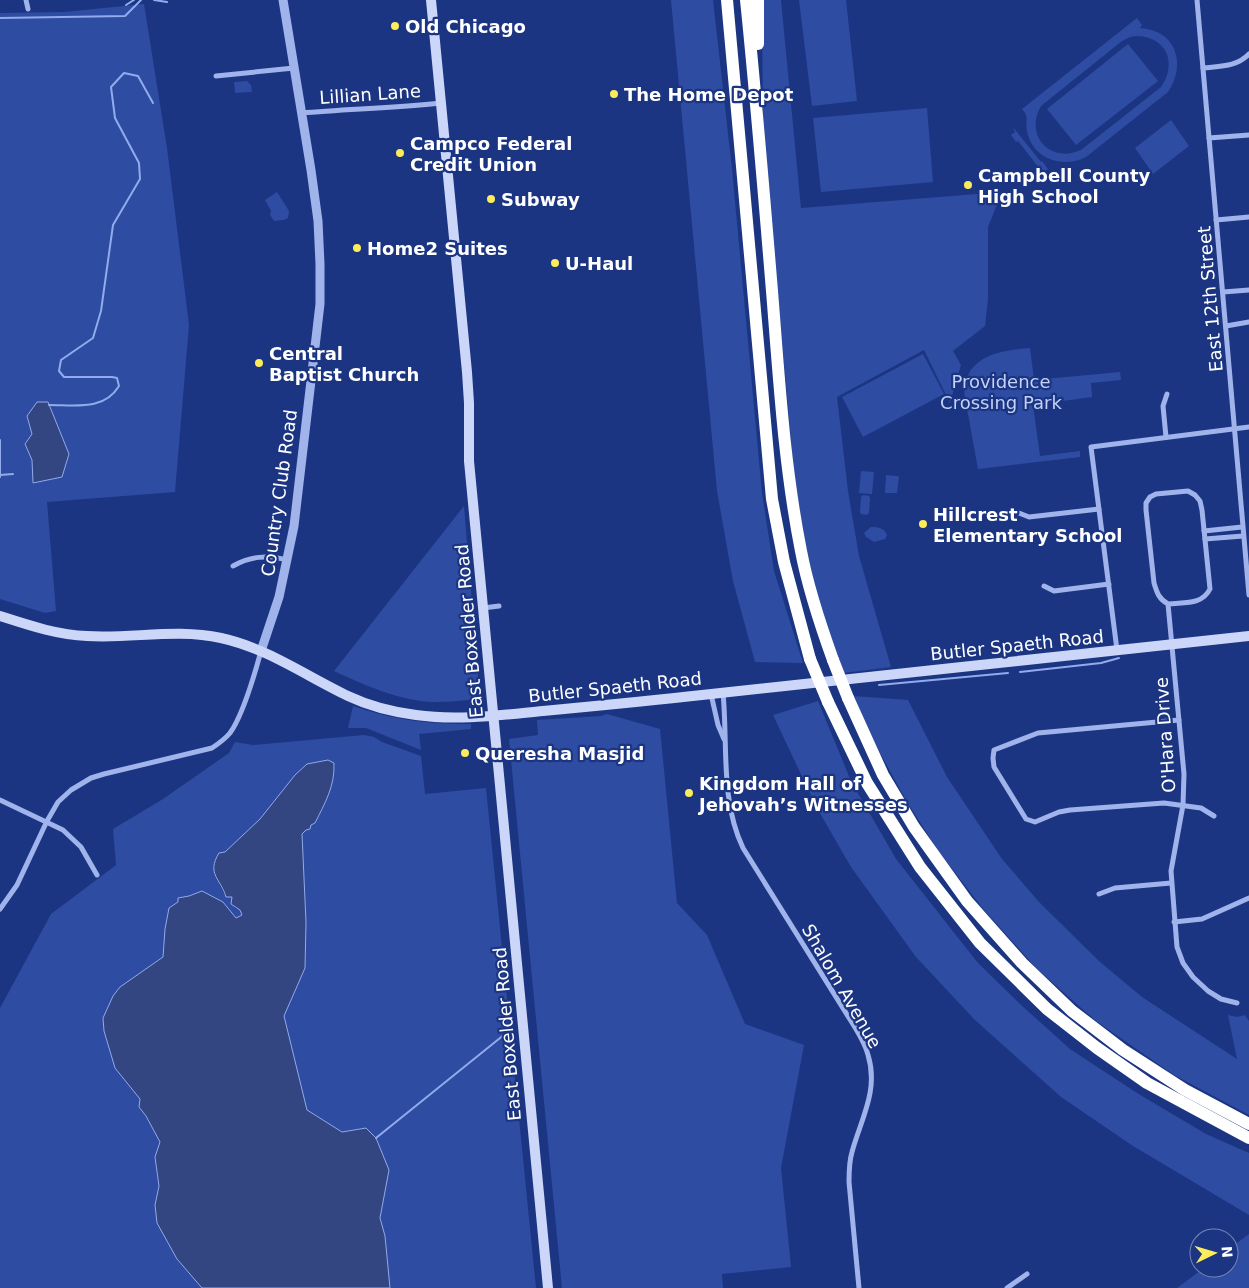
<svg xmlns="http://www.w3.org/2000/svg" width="1249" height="1288" viewBox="0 0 1249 1288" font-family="'DejaVu Sans',sans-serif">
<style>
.green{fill:#2e4ca1;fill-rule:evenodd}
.water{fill:#344681;stroke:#92abed}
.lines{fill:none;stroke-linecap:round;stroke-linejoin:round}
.stream{stroke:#92abed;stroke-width:2}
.minor{stroke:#a0b3eb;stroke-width:5}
.tertiary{stroke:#a0b3eb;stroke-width:9}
.secondary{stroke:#cbd6f8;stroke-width:10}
.motorway{stroke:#fff;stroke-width:12}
.motorway-bridge{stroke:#fff;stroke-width:12}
.poi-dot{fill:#fcec5c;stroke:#1b3582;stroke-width:2}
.labels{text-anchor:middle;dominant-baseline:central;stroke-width:4.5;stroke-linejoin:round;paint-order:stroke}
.poi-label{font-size:18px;font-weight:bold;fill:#fff;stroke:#1b3582;text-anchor:start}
.street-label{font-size:18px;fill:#fff;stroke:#1b3582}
.park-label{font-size:18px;fill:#c4d2f8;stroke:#1b3582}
</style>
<rect width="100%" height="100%" fill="#1b3582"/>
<g class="green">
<path d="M671 0H713L732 169 762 493 774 571 803 663 755 662 733 581 717 491Z"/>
<path d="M762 0H781L801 208 1002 192 988 227V299L985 326 953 351 961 365 950 403 924 350 837 397 848 491 859 556 891 667 843 673 822 614 806 549 794 474 763 130Z"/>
<path d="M799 0H846L857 101 812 106Z"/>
<path d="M144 4 167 148 189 325 175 492 47 502 56 611 45 613 0 599V13L64 12Z"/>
<path d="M1137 18 1142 25 1140 28C1176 30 1187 64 1168 92L1086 157C1063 169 1032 159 1027 131 1025 120 1030 119 1022 109ZM1136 36C1166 36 1178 63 1161 87L1081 150C1050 164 1024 135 1041 106L1122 41 1130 37Z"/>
<path d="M1128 44 1158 81 1076 145 1047 109Z"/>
<path d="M247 81 251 85 252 92 235 93 234 82Z"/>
<path d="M927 108 933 182 821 192 813 118Z"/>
<path d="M1171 120 1189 146 1153 174 1135 148Z"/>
<path d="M1013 127 1041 162 1042 161 1048 169 1044 172 1047 176 1046 177 1018 141 1016 142 1011 135 1015 132Z"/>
<path d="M277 192 289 211 288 218 284 220 274 221 270 215 271 211 265 200Z"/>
<path d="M1030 348 1034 380 1120 372 1121 380 1091 383 1092 397 1033 405 1040 456 1080 451V457L978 469C975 453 972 436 969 419 967 409 963 396 965 385 970 354 1005 350 1030 348Z"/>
<path d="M923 354 944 394 863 437 842 397Z"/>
<path d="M861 471 874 472 872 494 859 493Z"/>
<path d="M886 475 897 476 899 477 897 493H885Z"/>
<path d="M863 495 869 496 870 498 869 513 867 515 861 514 860 512 861 497Z"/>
<path d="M464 506 480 699C465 700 449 702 434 702 400 701 364 685 334 671Z"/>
<path d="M871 527C879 527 884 528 887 535L885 539 874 542 866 537 864 533Z"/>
<path d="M853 696 908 700 947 777 1002 859 1039 902 1100 962 1142 997 1237 1059 1228 1015 1237 1017 1245 1015 1249 1021V1115L1174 1075 1096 1021 1037 969 984 910 939 852 907 802 880 753Z"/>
<path d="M818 701 851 781 896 859 978 963 1020 1004 1070 1049 1137 1093 1206 1134 1249 1153V1215L1133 1146 1061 1097 975 1020 916 957 851 867 817 808 773 715Z"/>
<path d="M353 706C394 720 428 724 471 724V729L419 734 421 750 366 728H348Z"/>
<path d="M607 714 660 729 677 903 707 935 745 1024 804 1045 781 1168 791 1267 722 1274 723 1288H562L509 739 538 735 537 720 601 716Z"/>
<path d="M364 735 374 737 382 742 421 756 425 794 486 788 536 1288H390L385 1236 380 1218 389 1170 366 1128 342 1132 307 1110 284 1016 305 968 306 922 302 833 306 830 307 764 295 775 260 819 225 852 214 874 226 897H232L235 908 240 910 243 915 236 918 223 902 202 891 189 896 178 898V902L169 908 165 929 163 957 120 987 103 1018 104 1031 115 1068 141 1099 139 1107 146 1116 161 1142 155 1157 159 1186 155 1205 177 1259 202 1288H0V1008L51 914 116 865 113 829 163 799 229 753 235 742 253 745Z"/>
<path d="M1249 1234V1288H1177L1204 1268H1229V1249Z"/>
</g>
<g class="water">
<path d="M37 402H48L69 454 62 477 33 483 32 460 25 444 32 434 27 416Z"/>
<path d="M328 760 334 763C335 786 325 803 315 823L311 825 310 829 306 830 302 834 306 922 305 968 284 1016 307 1110 342 1132 366 1128 376 1138 389 1170 380 1218 385 1236 390 1288H202L177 1259 157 1223 155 1205 159 1186 155 1157 160 1142 146 1116 139 1107 140 1099 115 1068 104 1031 103 1018 113 996 120 987 163 957 165 929 169 908 178 902V898L189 896 202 891 223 902 236 918 242 915 240 910 231 904 232 897H226C221 879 206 874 219 853L225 852 260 819 295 775 307 764Z"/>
</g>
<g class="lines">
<g class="stream">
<path d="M154 0 167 2"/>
<path d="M126 5 134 0"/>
<path d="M0 18 125 16 141 0"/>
<path d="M49 405C75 405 104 411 119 386L117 378 112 377H64L59 371 61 360 93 338 101 311 113 225 140 179 139 163 115 118 111 87 124 73 138 76 153 103"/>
<path d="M0 440V477"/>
<path d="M0 475 13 474"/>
<path d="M1020 672 1101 663 1119 658"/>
<path d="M879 685 1008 673"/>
<path d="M376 1138 505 1034"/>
</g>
<g class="minor">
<path d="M26 0 28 9"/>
<path d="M1197 0 1249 595"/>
<path d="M1203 68C1220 66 1237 67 1249 54"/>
<path d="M216 76 294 68"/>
<path d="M301 113C348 109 394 108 441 103"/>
<path d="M1209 138 1249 135"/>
<path d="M1216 220 1249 217"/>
<path d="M1223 292 1249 290"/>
<path d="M1226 326 1249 322"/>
<path d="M1166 437 1163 406 1167 394"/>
<path d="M1019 513 1029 517 1099 509"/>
<path d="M1204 531 1242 527"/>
<path d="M1205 539 1243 536"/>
<path d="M233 566C251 556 267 555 287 560"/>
<path d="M1044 586 1054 591 1109 584"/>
<path d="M1168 604C1185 602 1202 605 1210 589L1202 510 1200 501 1195 495 1188 491 1156 494 1150 497 1146 503V510L1154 583C1157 593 1159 599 1168 604L1184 774 1183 805 1171 871 1177 947 1183 963 1193 977 1208 991 1221 999 1237 1003"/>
<path d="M483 608 499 606"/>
<path d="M1117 650 1091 447 1249 427"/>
<path d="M723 693C728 744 720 800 743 848L851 1021C858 1032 865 1043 868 1055 879 1090 861 1119 852 1152 849 1162 849 1172 849 1182L859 1288"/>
<path d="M711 694 718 725 724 739"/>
<path d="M1179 720 1038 733 994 750 993 758 994 767 1026 819 1035 822 1059 812 1070 810 1164 803 1201 808 1214 816"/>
<path d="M0 800 63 830 81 847 97 875"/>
<path d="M1099 894 1115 888 1171 883"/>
<path d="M0 909 17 885 47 821 58 802 71 790 91 778 104 774 212 748C218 744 225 739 230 733 243 715 255 673 261 651"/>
<path d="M1174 922 1202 919 1249 898"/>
<path d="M1007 1288 1027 1274"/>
</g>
<path class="tertiary" d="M261 651 279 597 294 526 320 304V264L318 221 311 170 283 0"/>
<g class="secondary">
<path d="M431 0 467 372 469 403V461L548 1288"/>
<path d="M0 616C28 625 57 635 87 636 132 639 176 628 221 638 267 648 306 676 348 696 369 706 393 712 416 715 458 721 501 715 543 711 596 706 649 701 702 695 884 675 1067 656 1249 636"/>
</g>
<g class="motorway">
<path d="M727 0 772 499 784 562 810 659"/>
<path d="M746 0C756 97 764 194 772 291 779 378 784 465 801 551 808 588 820 624 833 660"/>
<path d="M758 0V44"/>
<path d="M848 698 883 775 914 827 967 901 1022 963 1072 1011 1123 1050 1185 1090 1249 1124"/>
<path d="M828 702 867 783 920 867 980 943 1047 1009 1097 1048 1147 1083 1249 1138"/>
</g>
<g class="motorway-bridge">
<path d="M810 659 828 702"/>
<path d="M833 660 848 698"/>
</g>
</g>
<g class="poi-dot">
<circle cx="395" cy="26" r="5"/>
<circle cx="614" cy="94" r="5"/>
<circle cx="400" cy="153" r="5"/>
<circle cx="968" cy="185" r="5"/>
<circle cx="491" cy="199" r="5"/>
<circle cx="357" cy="248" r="5"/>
<circle cx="555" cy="263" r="5"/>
<circle cx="259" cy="363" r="5"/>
<circle cx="923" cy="524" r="5"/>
<circle cx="465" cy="753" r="5"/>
<circle cx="689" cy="793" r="5"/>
</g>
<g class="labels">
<g class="poi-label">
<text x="405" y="26">Old Chicago</text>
<text x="624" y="94">The Home Depot</text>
<text x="410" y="143">Campco Federal<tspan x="410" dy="21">Credit Union</tspan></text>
<text x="978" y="175">Campbell County<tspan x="978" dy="21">High School</tspan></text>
<text x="501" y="199">Subway</text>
<text x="367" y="248">Home2 Suites</text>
<text x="565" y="263">U-Haul</text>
<text x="269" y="353">Central<tspan x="269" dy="21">Baptist Church</tspan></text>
<text x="933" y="514">Hillcrest<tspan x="933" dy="21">Elementary School</tspan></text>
<text x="475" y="753">Queresha Masjid</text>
<text x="699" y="783">Kingdom Hall of<tspan x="699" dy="21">Jehovah’s Witnesses</tspan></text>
</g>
<g class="street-label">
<text transform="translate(370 94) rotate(-4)">Lillian Lane</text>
<text transform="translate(1210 299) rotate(-95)">East 12th Street</text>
<text transform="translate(279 493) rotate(-82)">Country Club Road</text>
<text transform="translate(469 631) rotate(-95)">East Boxelder Road</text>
<text transform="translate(1017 645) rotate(-6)">Butler Spaeth Road</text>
<text transform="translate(615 687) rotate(-6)">Butler Spaeth Road</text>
<text transform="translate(1165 735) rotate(-94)">O'Hara Drive</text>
<text transform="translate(842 986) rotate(60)">Shalom Avenue</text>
<text transform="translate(507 1034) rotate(-95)">East Boxelder Road</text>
</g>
<g class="park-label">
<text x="1001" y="381">Providence<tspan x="1001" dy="21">Crossing Park</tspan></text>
</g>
</g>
<g transform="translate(1214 1253) rotate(85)"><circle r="24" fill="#1b3582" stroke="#7686b4"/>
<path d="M0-4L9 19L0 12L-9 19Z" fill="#fcec5c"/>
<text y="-8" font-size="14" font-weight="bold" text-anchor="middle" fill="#ffffff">N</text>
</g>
</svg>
